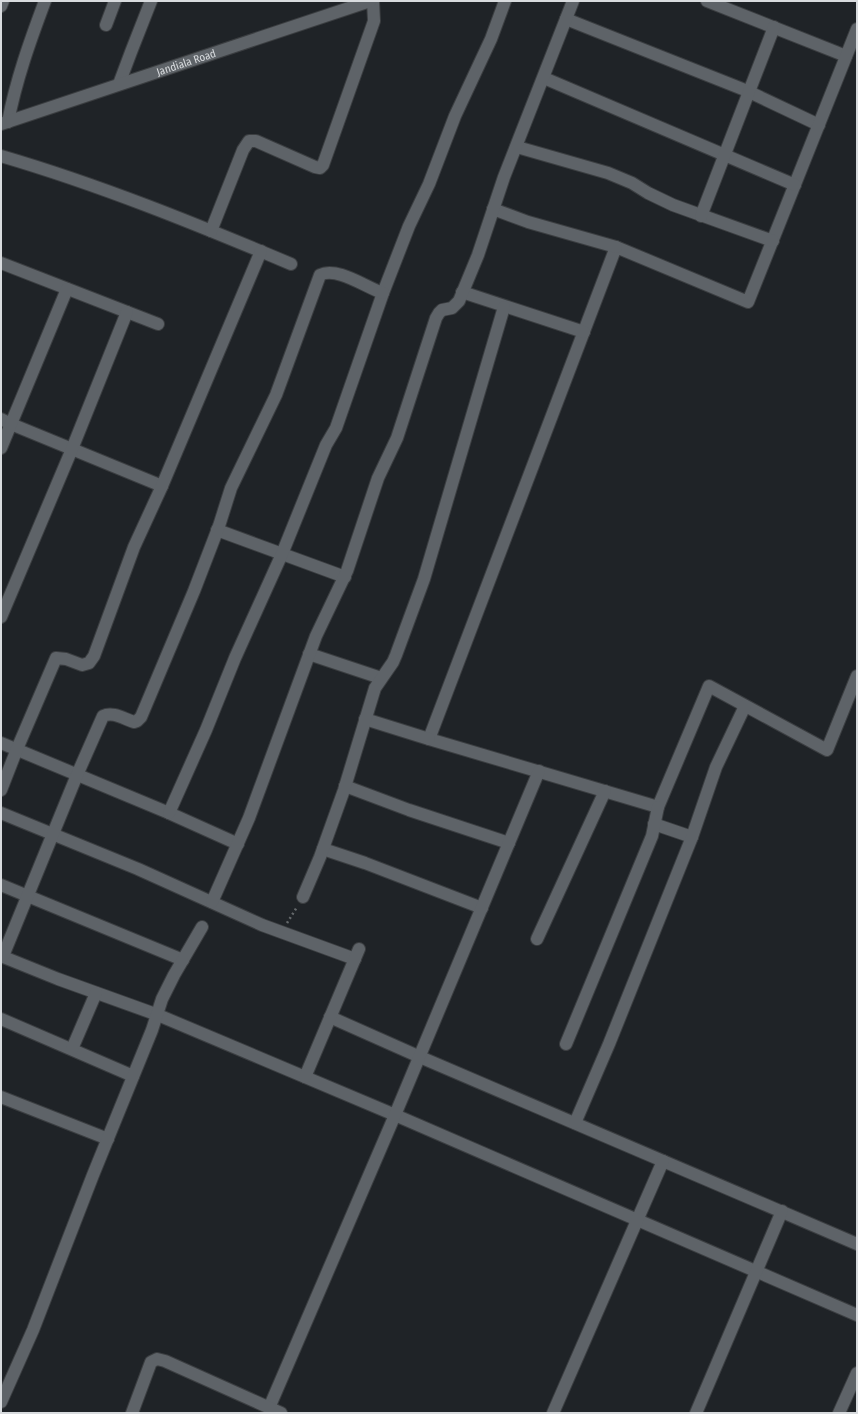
<svg xmlns="http://www.w3.org/2000/svg" width="858" height="1414" viewBox="0 0 858 1414" font-family="'Fira Sans Condensed',sans-serif">
<style>
.lines{fill:none;stroke-linecap:round;stroke-linejoin:round}
.street-casing{stroke:#3b3e41;stroke-width:14}
.secondary-casing{stroke:#3b3e41;stroke-width:14}
.path{stroke:#65696c;stroke-width:2.5;stroke-dasharray:2 3;stroke-linecap:butt}
.street{stroke:#5e6368;stroke-width:12}
.secondary{stroke:#5e6368;stroke-width:12}
.labels{text-anchor:middle;dominant-baseline:central;stroke-width:3;stroke-linejoin:round;paint-order:stroke}
.street-label{font-size:11px;fill:#d8dbde;stroke:#161a1e}
</style>
<rect width="100%" height="100%" fill="#1f2327"/>
<g class="lines">
<g class="street-casing">
<g id="street">
<path d="M707 1 846 56"/>
<path d="M1 6 3 1"/>
<path d="M566 19 745 90 819 125"/>
<path d="M106 25 115 1"/>
<path d="M857 29 748 302 616 247 429 739 658 807 709 686 827 750 857 676"/>
<path d="M544 78 795 185"/>
<path d="M119 84 131 52 151 1"/>
<path d="M8 122C16 80 30 41 45 1"/>
<path d="M517 147 608 173 632 183 648 193 673 205 773 241"/>
<path d="M1 156C100 185 196 224 291 264"/>
<path d="M493 209 528 222 616 247"/>
<path d="M701 216 774 27"/>
<path d="M211 231 243 150 249 141H256L315 167 320 168 323 165 374 21 373 1"/>
<path d="M1 263 158 324"/>
<path d="M462 292 584 332"/>
<path d="M1 419 11 424 162 486"/>
<path d="M1 448 67 289"/>
<path d="M217 530 345 577"/>
<path d="M1 617 72 449 127 312"/>
<path d="M309 654 381 678"/>
<path d="M365 719 429 739"/>
<path d="M1 743 169 813 238 844"/>
<path d="M345 786 409 810 509 843"/>
<path d="M1 790 17 749 56 658 66 659 82 665 89 663 94 656 134 547 162 486 261 251"/>
<path d="M1 813 138 869 262 925 355 959"/>
<path d="M169 813 206 730 235 658 282 554 326 445 336 428 383 293 409 226 429 184 455 116 491 39 505 1"/>
<path d="M654 824 692 837"/>
<path d="M323 849 365 863 482 908"/>
<path d="M1 885 183 960"/>
<path d="M303 897 320 857 344 790 375 688 393 662 396 655 424 579 504 307"/>
<path d="M212 902 249 818 316 636 347 571 378 478 397 438 436 318 439 313 442 310 452 308 459 301 478 255 504 177 573 1"/>
<path d="M537 939 605 791"/>
<path d="M1 956 58 979 158 1015 395 1115 857 1315"/>
<path d="M3 956 77 775 103 716C113 711 124 719 134 722L137 721 141 717 194 591 219 526 231 488 276 395 320 275C337 266 367 288 383 293"/>
<path d="M330 1017 420 1057 857 1244"/>
<path d="M1 1019 133 1076"/>
<path d="M566 1044 652 836 658 807"/>
<path d="M72 1049 96 993"/>
<path d="M305 1077 359 949"/>
<path d="M1 1097 108 1139"/>
<path d="M575 1123 609 1044 692 837 716 767 745 706"/>
<path d="M1 1402 33 1330 93 1175 152 1030 162 999 174 975 202 927"/>
<path d="M269 1408 395 1115 539 771"/>
<path d="M132 1413 151 1362 157 1359 165 1361 281 1413"/>
<path d="M553 1413 663 1161"/>
<path d="M696 1413 782 1211"/>
<path d="M839 1413 857 1373"/>
</g>
</g>
<g class="secondary-casing">
<g id="secondary">
<path id="s1" d="M1 124 370 1"/>
</g>
</g>
<path class="path" d="M287 923 297 907"/>
<use href="#street" class="street"/>
<use href="#secondary" class="secondary"/>
</g>
<g class="labels">
<g class="street-label">
<text stroke="none"><textPath href="#s1" startOffset="195">Jandiala Road</textPath></text>
</g>
</g>
<rect width="858" height="1414" fill="none" stroke="#d8dbde" stroke-width="4"/>
</svg>
